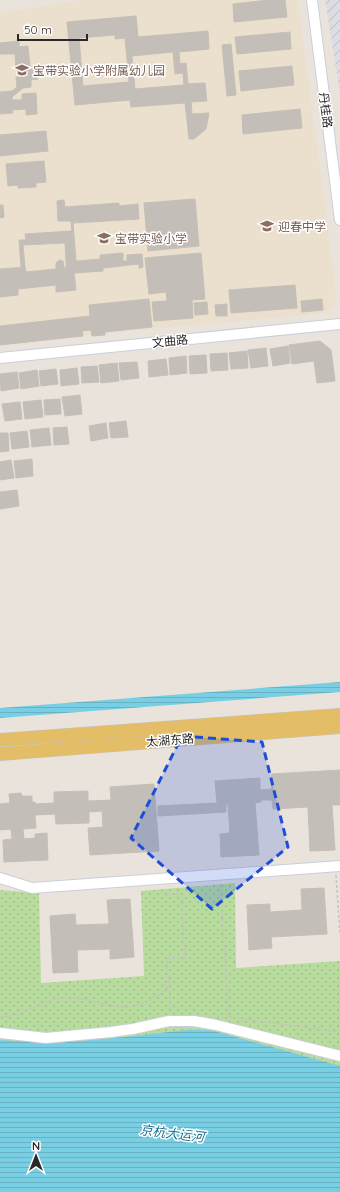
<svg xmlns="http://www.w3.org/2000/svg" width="340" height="1192" viewBox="0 0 340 1192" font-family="Quicksand,'Noto Sans SC',sans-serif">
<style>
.industrial{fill:url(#industrial-furrows)}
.education{fill:#ebdfcd}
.grass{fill:url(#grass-dots)}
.water{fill:url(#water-rules)}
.building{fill:#c3beb8;stroke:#c5bfb6;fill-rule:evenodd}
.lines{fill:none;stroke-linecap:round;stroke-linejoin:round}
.minor-casing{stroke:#cbcfda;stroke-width:12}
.major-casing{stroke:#c3c3c3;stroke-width:14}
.path{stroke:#c3c3c3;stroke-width:1.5;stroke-dasharray:3 2;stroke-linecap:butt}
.minor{stroke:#fff;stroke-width:10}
.major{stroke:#e4bd67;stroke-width:13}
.marked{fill:#1d4ed8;fill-opacity:0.2;stroke:#1d4ed8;stroke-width:3;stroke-dasharray:8 5;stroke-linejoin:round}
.labels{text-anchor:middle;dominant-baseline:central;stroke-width:3;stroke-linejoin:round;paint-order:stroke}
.education-label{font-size:12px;fill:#785e54;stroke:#fff;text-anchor:start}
.street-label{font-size:12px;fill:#292929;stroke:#fff}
.water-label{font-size:13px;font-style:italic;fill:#196f8e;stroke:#fff}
</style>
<defs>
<pattern id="industrial-furrows" width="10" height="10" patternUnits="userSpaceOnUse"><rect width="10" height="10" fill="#dedce3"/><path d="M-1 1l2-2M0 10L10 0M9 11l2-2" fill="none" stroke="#bebdc3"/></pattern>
<pattern id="grass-dots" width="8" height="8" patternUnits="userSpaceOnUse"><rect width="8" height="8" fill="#b8dc9d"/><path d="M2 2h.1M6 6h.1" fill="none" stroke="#9ebd87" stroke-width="1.8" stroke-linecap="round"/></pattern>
<pattern id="water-rules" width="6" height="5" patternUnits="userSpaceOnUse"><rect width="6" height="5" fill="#78cfe4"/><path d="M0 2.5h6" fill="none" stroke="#68b2c4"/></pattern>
</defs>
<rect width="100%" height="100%" fill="#eae3dc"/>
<path class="industrial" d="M325 0H340V93Z"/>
<path class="education" d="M82 0H298L337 300 331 310 323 313 0 343V13Z"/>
<path class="grass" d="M235 883 236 968 340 961V1192H0V890L39 893 41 983 144 976 141 891Z"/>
<g class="water">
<path d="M340 682V692L0 718V708Z"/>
<path d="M186 1030H204L214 1031 340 1066V1192H0V1040L55 1043 126 1037Z"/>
</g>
<g class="building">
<path d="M269 0H285L287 17 234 22 233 4Z"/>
<path d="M136 16 138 37 208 31 209 49 179 52 180 64 186 63 188 84 205 83 207 101 191 102 192 114 209 113 206 129 194 139H189L185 103 131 107 130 100 75 105 67 22ZM115 35V39L125 38 129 82 83 86 79 38ZM173 52 175 74 183 73 184 85 135 89 132 56Z"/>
<path d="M290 32 291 49 237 54 235 37Z"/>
<path d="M19 41V47L28 46 30 67H37L38 79 31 80V76V87L23 88 12 97V91L17 87 16 77H20L19 70H16L15 54H0V43Z"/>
<path d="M231 44 236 95 227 96 222 45Z"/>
<path d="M292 66 294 85 241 91 239 71Z"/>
<path d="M12 91V100H22V94L36 93 37 114 26 115V109L12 110 13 113 0 114V92Z"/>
<path d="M300 109 302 128 243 134 242 115Z"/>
<path d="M46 131 48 151 0 156V135Z"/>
<path d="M44 161 46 182 36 183V187L18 188V185L8 186 6 164Z"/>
<path d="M195 199 199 246 148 251 144 203Z"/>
<path d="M64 200 65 207 119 203V214V206L138 204 139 219 73 223 76 261 66 262 65 243 23 245 25 267H21L19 240H26L25 234 72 231 71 221H58L57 201Z"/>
<path d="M0 205H3L4 217 0 218Z"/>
<path d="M123 253V261H127V255L142 254 143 266 142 268H139V264L103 268V271L74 273 76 290 56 292V285L18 289V295L0 297V269L25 267 26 272 56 269V263L59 260 63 261 64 268H66V262L100 259V255Z"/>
<path d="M201 253 205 299 192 300 193 318 154 321 152 302 167 301 166 292 149 294 145 258Z"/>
<path d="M295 285 297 308 231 313 229 290Z"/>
<path d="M149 299 152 327 105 332V335L92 336 91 330 82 331 83 336 0 345V326L90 316 89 305Z"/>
<path d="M322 299 323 310 302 312 301 301Z"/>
<path d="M207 302 208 314 195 315 194 303Z"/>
<path d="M227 304V316H216L215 305Z"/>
<path d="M320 341 331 350 335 381 317 383 314 361 292 364 289 345Z"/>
<path d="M288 346 290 363 273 366 270 349Z"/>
<path d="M266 348 268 366 251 368 248 350Z"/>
<path d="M247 351 248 368 231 369 229 353Z"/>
<path d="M227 353 228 370 211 371 210 354Z"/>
<path d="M206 355 207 373 190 374 189 356Z"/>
<path d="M186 356 187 373 170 375 169 358Z"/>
<path d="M166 359 168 375 149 377 148 361Z"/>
<path d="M137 362 139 378 121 380 119 363Z"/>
<path d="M117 363 119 381 101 383 99 365Z"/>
<path d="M97 366 99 382 82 383 81 367Z"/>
<path d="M77 368 79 384 61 386 60 370Z"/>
<path d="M56 369 58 384 41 386 39 371Z"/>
<path d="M37 370 39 386 21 389 19 373Z"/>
<path d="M17 372 19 388 1 391 0 374Z"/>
<path d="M80 395 82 414 65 416 62 397Z"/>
<path d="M60 399 61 414 45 415 44 400Z"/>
<path d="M41 400 43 417 25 419 23 402Z"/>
<path d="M20 402 22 419 5 421 2 404Z"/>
<path d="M126 421 128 437 111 438 109 423Z"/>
<path d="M106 423 108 438 91 441 89 426Z"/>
<path d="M67 427 69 444 54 445 53 428Z"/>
<path d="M49 428 51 445 32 447 30 430Z"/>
<path d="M27 431 29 447 12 449 10 433Z"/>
<path d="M0 433H8L9 451 0 452Z"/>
<path d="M32 459 33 476 16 478 14 461Z"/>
<path d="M11 460 14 478 0 480V462Z"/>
<path d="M17 490 19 506 0 509V492Z"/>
<path d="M340 770V805H332L335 850 310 851 308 807 273 809 272 800H261V802L255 803 259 855 221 857 220 834 230 833 228 804H226V812L158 816V806L217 803 215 781 260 778V790L272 789 271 774Z"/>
<path d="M154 784 159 851 90 855 88 828 103 827 102 811 89 812V823L56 824 55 814 35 815 36 828 23 829 24 839 35 838V834L47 833 48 860 4 862 3 840 12 839 11 829 0 830V804L10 803 9 794 21 793 22 796H32V802H35V804L54 803V792L88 791V801L111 800 110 787Z"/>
<path d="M324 888 327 934 271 937 272 948 249 950 247 905 270 904V912L302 910 301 889Z"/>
<path d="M130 899 134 957 110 959V949L77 950 78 972 53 973 50 916 75 914 76 925 109 924 107 900Z"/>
</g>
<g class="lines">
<g class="minor-casing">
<g id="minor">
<path d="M312 0 340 220"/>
<path d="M0 358 340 324"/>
<path d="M0 878 32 888 340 866"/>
<path d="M0 1033 46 1038 111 1032 133 1029 169 1021H194L216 1025 340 1056"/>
</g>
</g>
<g class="major-casing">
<g id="major">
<path d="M0 740 340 715"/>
<path d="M0 754 340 727"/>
</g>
</g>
<g class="path">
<path d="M336 875 340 935"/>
<path d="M220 884 229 1018"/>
<path d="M166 895 181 893 185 958 167 959 171 1011"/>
<path d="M0 1017C23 1017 36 1003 57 999 92 992 119 1020 152 999 158 995 165 992 169 986"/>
<path d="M229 1017 340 1032"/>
</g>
<use href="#minor" class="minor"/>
<use href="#major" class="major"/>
</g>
<path class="marked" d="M182 736 262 742 288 847 212 909 131 838Z"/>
<defs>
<g id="school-bare" transform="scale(1.08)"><path d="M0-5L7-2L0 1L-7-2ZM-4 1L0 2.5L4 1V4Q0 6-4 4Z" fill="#8d6e63" stroke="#fff" stroke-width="2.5" paint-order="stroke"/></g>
</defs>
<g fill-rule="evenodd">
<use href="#school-bare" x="22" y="70"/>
<use href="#school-bare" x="267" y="226"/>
<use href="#school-bare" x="104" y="238"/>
</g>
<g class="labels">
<g class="education-label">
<text x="33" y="70">宝带实验小学附属幼儿园</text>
<text x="278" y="226">迎春中学</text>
<text x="115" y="238">宝带实验小学</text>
</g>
<g class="street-label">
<text transform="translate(326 110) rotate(83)">丹桂路</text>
<text transform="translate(170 341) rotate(-6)">文曲路</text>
<text transform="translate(170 740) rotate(-5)">太湖东路</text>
</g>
<g class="water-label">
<text transform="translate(172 1133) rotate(7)">京杭大运河</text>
</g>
</g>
<g transform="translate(36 1156)" stroke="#ffffff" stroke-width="3" paint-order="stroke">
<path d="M0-3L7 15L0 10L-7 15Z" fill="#292929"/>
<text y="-6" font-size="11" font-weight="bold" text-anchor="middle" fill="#292929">N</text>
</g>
<path d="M18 34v6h69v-6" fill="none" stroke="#292929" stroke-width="2"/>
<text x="24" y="34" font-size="12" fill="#292929" stroke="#ffffff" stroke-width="3" paint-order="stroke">50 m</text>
</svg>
